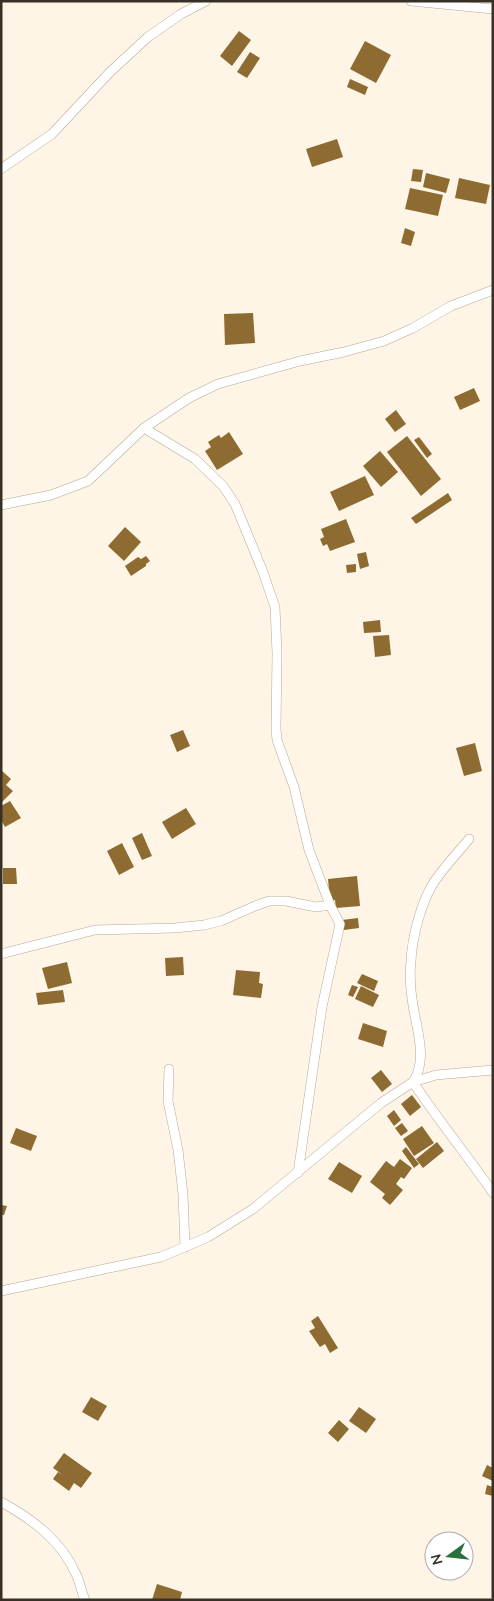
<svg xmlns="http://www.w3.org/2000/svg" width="494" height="1601" viewBox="0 0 494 1601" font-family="'Nunito Sans',sans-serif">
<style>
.building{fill:#8d6b31}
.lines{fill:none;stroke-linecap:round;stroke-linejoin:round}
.street-casing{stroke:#b8a992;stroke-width:10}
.street{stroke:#fff;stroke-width:9}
</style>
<rect width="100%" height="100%" fill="#fef5e6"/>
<g class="building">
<path d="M239 31 251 40 232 66 220 56Z"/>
<path d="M365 41 391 55 376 83 350 69Z"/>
<path d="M250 52 260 58 247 78 237 72Z"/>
<path d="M350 79 368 87 365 95 347 87Z"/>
<path d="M337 139 343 157 312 167 306 149Z"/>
<path d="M413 169 423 170 421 182 411 181Z"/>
<path d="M426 173 450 179 446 193 423 187Z"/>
<path d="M459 178 490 185 486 204 455 198Z"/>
<path d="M410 188 443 195 438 216 405 209Z"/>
<path d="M405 228 415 232 411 246 401 243Z"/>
<path d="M253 313 255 343 225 345 224 314Z"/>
<path d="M474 388 480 401 460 410 454 397Z"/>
<path d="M396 410 406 424 395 432 385 419Z"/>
<path d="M229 432 243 454 217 470 205 451 211 447 208 442 219 435 221 438Z"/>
<path d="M407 436 441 479 421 496 387 452Z"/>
<path d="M419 437 432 454 427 458 414 440Z"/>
<path d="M380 451 398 472 381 487 363 466Z"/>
<path d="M365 476 374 495 339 511 330 492Z"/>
<path d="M448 493 452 500 416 524 411 518Z"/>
<path d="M346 519 355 542 330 551 327 544 323 546 320 539 324 537 321 529Z"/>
<path d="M125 527 141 542 124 561 108 546Z"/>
<path d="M366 552 369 566 360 569 357 554Z"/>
<path d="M146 556 150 561 146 564V566L131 576 125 566 138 557 141 559Z"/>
<path d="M356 564V572L347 573 346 565Z"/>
<path d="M380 620 381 632 364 633 363 622Z"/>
<path d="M389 635 391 655 375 657 373 636Z"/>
<path d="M183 730 190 746 177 752 170 735Z"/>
<path d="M475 743 482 771 464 776 456 748Z"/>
<path d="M1 770 11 779 6 785 13 791 1 803Z"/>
<path d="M10 801 21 818 5 827 1 820V806Z"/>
<path d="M186 808 196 824 172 839 162 822Z"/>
<path d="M142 833 152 856 142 860 132 838Z"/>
<path d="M122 843 134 867 119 875 107 851Z"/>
<path d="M3 868H16L17 884H3Z"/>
<path d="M357 876 360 906 336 908 335 900 330 901 328 879Z"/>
<path d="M358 918 359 928 344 930 342 920Z"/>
<path d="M183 957 184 975 166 976 165 958Z"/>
<path d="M67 962 72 983 48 989 42 968Z"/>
<path d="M236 970 260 972 259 983 263 984 261 998 233 995Z"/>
<path d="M362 974 378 981 374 991 357 983Z"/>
<path d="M352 985 358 987 353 997 348 995Z"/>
<path d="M361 986 379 995 373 1007 355 999Z"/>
<path d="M63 990 65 1002 38 1005 36 993Z"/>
<path d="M363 1023 387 1031 383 1047 358 1039Z"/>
<path d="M381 1070 392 1084 382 1092 371 1078Z"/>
<path d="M412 1095 421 1107 410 1116 401 1104Z"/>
<path d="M394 1110 401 1120 394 1126 387 1116Z"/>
<path d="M402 1123 408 1131 401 1136 395 1128Z"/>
<path d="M422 1126 434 1143 414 1156 403 1139Z"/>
<path d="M16 1128 37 1136 31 1151 10 1143Z"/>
<path d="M437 1142 444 1151 423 1168 416 1159Z"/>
<path d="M406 1147 419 1164 414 1168 402 1151Z"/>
<path d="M400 1159 412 1168 404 1179 401 1177 396 1184 403 1190 390 1205 382 1198 385 1194 370 1182 386 1161 394 1167Z"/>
<path d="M339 1162 362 1176 352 1193 328 1179Z"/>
<path d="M1 1205 7 1206 4 1215H1Z"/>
<path d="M318 1316 338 1348 330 1353 325 1344 320 1347 309 1331 315 1328 311 1321Z"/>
<path d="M91 1397 107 1406 98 1421 82 1412Z"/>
<path d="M359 1407 376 1419 366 1433 349 1421Z"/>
<path d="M339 1420 349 1429 338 1442 328 1433Z"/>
<path d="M64 1453 92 1473 81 1488 74 1483 69 1491 53 1479 58 1472 63 1475 53 1468Z"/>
<path d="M487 1465 493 1468V1481L482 1476Z"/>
<path d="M487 1485 493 1487V1496L485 1494Z"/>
<path d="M157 1584 182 1592 180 1600H152Z"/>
</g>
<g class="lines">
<g class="street-casing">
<g id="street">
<path d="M411 1 493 9"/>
<path d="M1 169 52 134 110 72 148 37 181 14 206 1"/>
<path d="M144 428 195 459 223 486 235 504 263 572 275 607 277 653 276 729 277 740 294 787 309 850 330 905 340 924 322 1007 298 1173"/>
<path d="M1 505 51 495 88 481 144 428 189 398 218 384 300 361 344 352 384 341 413 328 451 306 493 290"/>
<path d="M469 839C456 855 441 870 431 887 420 907 412 939 411 961 409 978 411 995 414 1011 418 1034 427 1061 413 1082 438 1120 467 1155 493 1193"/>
<path d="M1 954 95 930 175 928 204 925 221 921 255 906 269 901H286L316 907 330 905"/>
<path d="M169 1069 168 1101 178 1150 183 1194 185 1247"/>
<path d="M1 1291 161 1257 208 1237 253 1209 381 1103 413 1082 436 1075 493 1070"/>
<path d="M1 1502C32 1519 61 1540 76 1574 80 1582 81 1591 85 1600"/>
</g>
</g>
<use href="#street" class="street"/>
</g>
<rect width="494" height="1601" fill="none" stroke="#363027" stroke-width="5"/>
<g transform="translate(449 1556) rotate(255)"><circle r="24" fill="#ffffff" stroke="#afaca9"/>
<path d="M0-4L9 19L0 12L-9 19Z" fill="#2a713e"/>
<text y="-8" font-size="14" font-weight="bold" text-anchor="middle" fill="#363027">N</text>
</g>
</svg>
